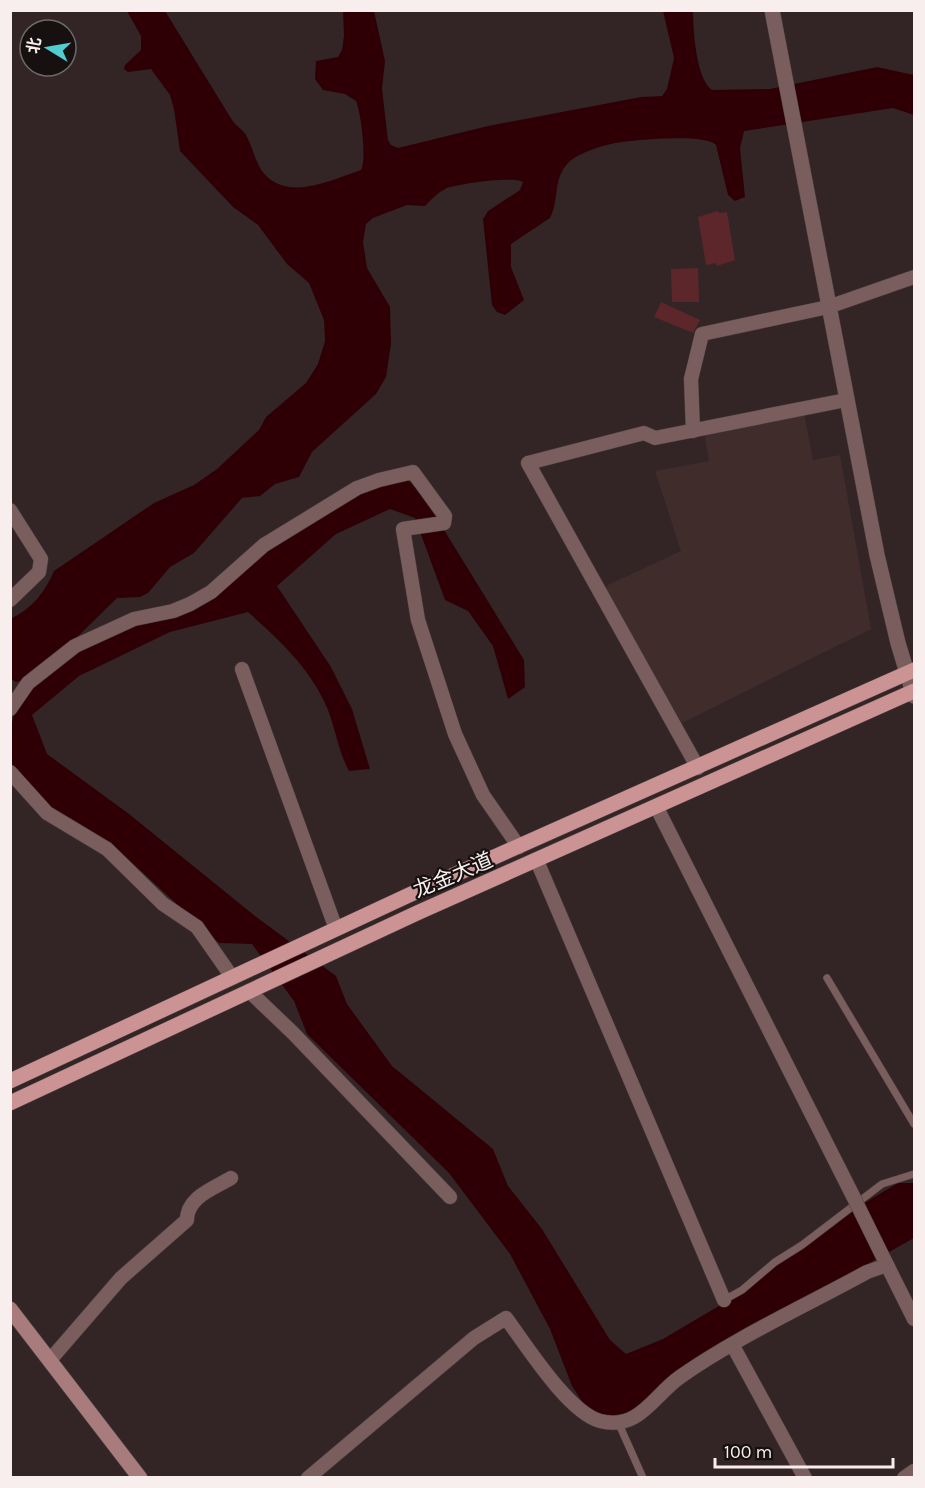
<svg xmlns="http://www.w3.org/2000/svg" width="925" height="1488" viewBox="0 0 925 1488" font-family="Karla,'Noto Sans SC',sans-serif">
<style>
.built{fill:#412c2c}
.water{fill:#2e0005}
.building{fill:#5d262a}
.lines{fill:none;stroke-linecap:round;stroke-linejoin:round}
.service-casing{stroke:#4f4141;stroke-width:8}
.minor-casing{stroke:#4f4141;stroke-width:15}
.tertiary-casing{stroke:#4f4141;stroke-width:16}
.secondary-casing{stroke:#4f4141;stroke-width:16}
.primary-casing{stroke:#4f4141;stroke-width:16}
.service{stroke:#7a5e5e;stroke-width:7}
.minor{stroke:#7a5e5e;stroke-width:14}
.tertiary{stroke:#7a5e5e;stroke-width:15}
.secondary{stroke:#a87c7c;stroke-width:15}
.primary{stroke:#cb9393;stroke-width:15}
.minor-bridge-casing{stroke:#4f4141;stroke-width:15;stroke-linecap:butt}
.minor-bridge{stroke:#7a5e5e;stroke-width:14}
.labels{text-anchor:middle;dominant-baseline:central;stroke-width:4.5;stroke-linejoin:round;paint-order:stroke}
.street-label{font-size:21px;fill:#f8eeee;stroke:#161010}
</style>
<rect width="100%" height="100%" fill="#332525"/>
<path class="built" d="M804 413 813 460 840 455 871 629 682 723 605 590 608 585 681 551 655 471 709 461 704 431Z"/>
<g class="water">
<path d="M127 11H165L232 120C236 126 244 130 247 137 253 148 255 161 262 171 286 203 331 180 361 170 367 159 361 113 356 101L345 94 323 90 315 79 316 61 338 57 342 50 344 36 343 11H374L385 61 382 89 388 140 391 145 398 148 488 126 641 97 662 96 667 89 674 58 663 11H693C693 29 696 79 712 90L770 89 877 67 914 75V115L893 108 744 131 740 148 745 197 735 201 728 195 716 145C705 133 629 140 611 144 598 147 579 153 569 162 552 179 560 199 550 218L511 244V267L524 300 505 315 497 312 492 305 483 219 488 211 520 190 523 182C512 176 460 184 447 188 438 192 432 199 425 206L407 205 373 218 366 224 363 242 367 268 390 307 391 344 386 377 376 394 312 452 299 477 275 484 260 496 242 498 194 553 170 567 148 593 140 597 117 598 71 643 24 680 16 682 11 679 10 619C32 609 45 592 54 571L154 503 194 485 217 469 259 430 266 417 306 383 318 364 325 341 324 320 309 283 287 264 258 225 233 207 180 151 174 109 170 95 151 69 128 72 124 69 125 65 141 50V36Z"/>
<path d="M406 478 422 494 524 660 525 687 508 699 493 646 468 611 445 600 415 518 390 509 336 534 277 586 331 667 352 709 370 769 349 771C337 749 335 723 324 701 306 664 278 639 248 612L170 632 79 676 32 715 47 754 129 814 255 916 336 976 347 1004 392 1066 493 1149 508 1186 542 1229 610 1340 626 1354 663 1339 729 1300 839 1218 898 1183H914V1238L682 1368 631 1419 603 1416 587 1409 572 1386 550 1329 510 1254 449 1173 307 1034 294 1001 252 944 219 943 114 846 53 812 19 777 11 764V727L15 710 34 687 76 650 131 624 176 614 261 551 363 490Z"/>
</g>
<g class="building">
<path d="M718 211 719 213 727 212 735 260 717 266 716 263 706 265 698 217Z"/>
<path d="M698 268 699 302H672L671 269Z"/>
<path d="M661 302 700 320 693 333 654 317Z"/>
</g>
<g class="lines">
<g class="service-casing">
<g id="service">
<path d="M827 978 914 1124"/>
<path d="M724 1300 742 1290 775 1262 802 1245 882 1184 914 1174"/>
<path d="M618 1422 643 1478"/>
</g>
</g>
<g class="minor-casing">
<g id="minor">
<path d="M693 431 691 379 702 334 828 307 914 277"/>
<path d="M10 510 41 559 39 572 10 600"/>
<path d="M242 669 336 929"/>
<path d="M10 709 28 683 75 646 134 619 173 611 190 604 211 592 264 545 357 488 379 480 413 472 445 516 444 523 403 529 418 620 455 734 483 795 519 847"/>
<path d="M698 768 528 463 644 433 655 438 846 400"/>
<path d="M10 772 47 813 107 849 163 904 197 927 232 977"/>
<path d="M657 808 853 1196"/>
<path d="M537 861 724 1300"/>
<path d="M249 991 293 1033 450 1197"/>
<path d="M884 1259 914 1319"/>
<path d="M733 1346 805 1478"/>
<path d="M50 1360 121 1278 187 1220C187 1197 213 1189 231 1178"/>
<path d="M308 1478 474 1338 506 1318C526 1345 568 1412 600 1421 639 1431 653 1396 680 1377 735 1338 807 1305 867 1272L887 1265"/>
<path d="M904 1478 914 1471"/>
</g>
</g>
<g class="tertiary-casing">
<path id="tertiary" d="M772 10 877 555 898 643 914 696"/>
</g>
<g class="secondary-casing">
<path id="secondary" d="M10 1309 140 1478"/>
</g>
<g class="primary-casing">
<g id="primary">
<path d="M10 1081 409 895 914 670"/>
<path d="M10 1103 417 913 914 691"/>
</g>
</g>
<use href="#service" class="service"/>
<use href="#minor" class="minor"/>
<use href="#tertiary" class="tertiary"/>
<use href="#secondary" class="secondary"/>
<use href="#primary" class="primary"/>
<g class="minor-bridge-casing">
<path id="minor-bridge" d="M853 1196 884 1259"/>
</g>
<use href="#minor-bridge" class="minor-bridge"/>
</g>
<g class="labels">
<g class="street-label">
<text transform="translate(453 875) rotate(-23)">龙金大道</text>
</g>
</g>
<rect width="925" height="1488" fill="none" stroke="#f8eeee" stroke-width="24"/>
<g transform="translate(48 48) rotate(281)"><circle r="28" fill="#161010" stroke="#706969" stroke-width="1.5"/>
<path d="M0-4.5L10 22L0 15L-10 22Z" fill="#51ccd1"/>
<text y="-9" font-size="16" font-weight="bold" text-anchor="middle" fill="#f8eeee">北</text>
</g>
<path d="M715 1458v9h178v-9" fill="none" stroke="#f8eeee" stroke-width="3"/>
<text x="724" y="1458" font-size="18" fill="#f8eeee" stroke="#161010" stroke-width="4.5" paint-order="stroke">100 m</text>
</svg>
